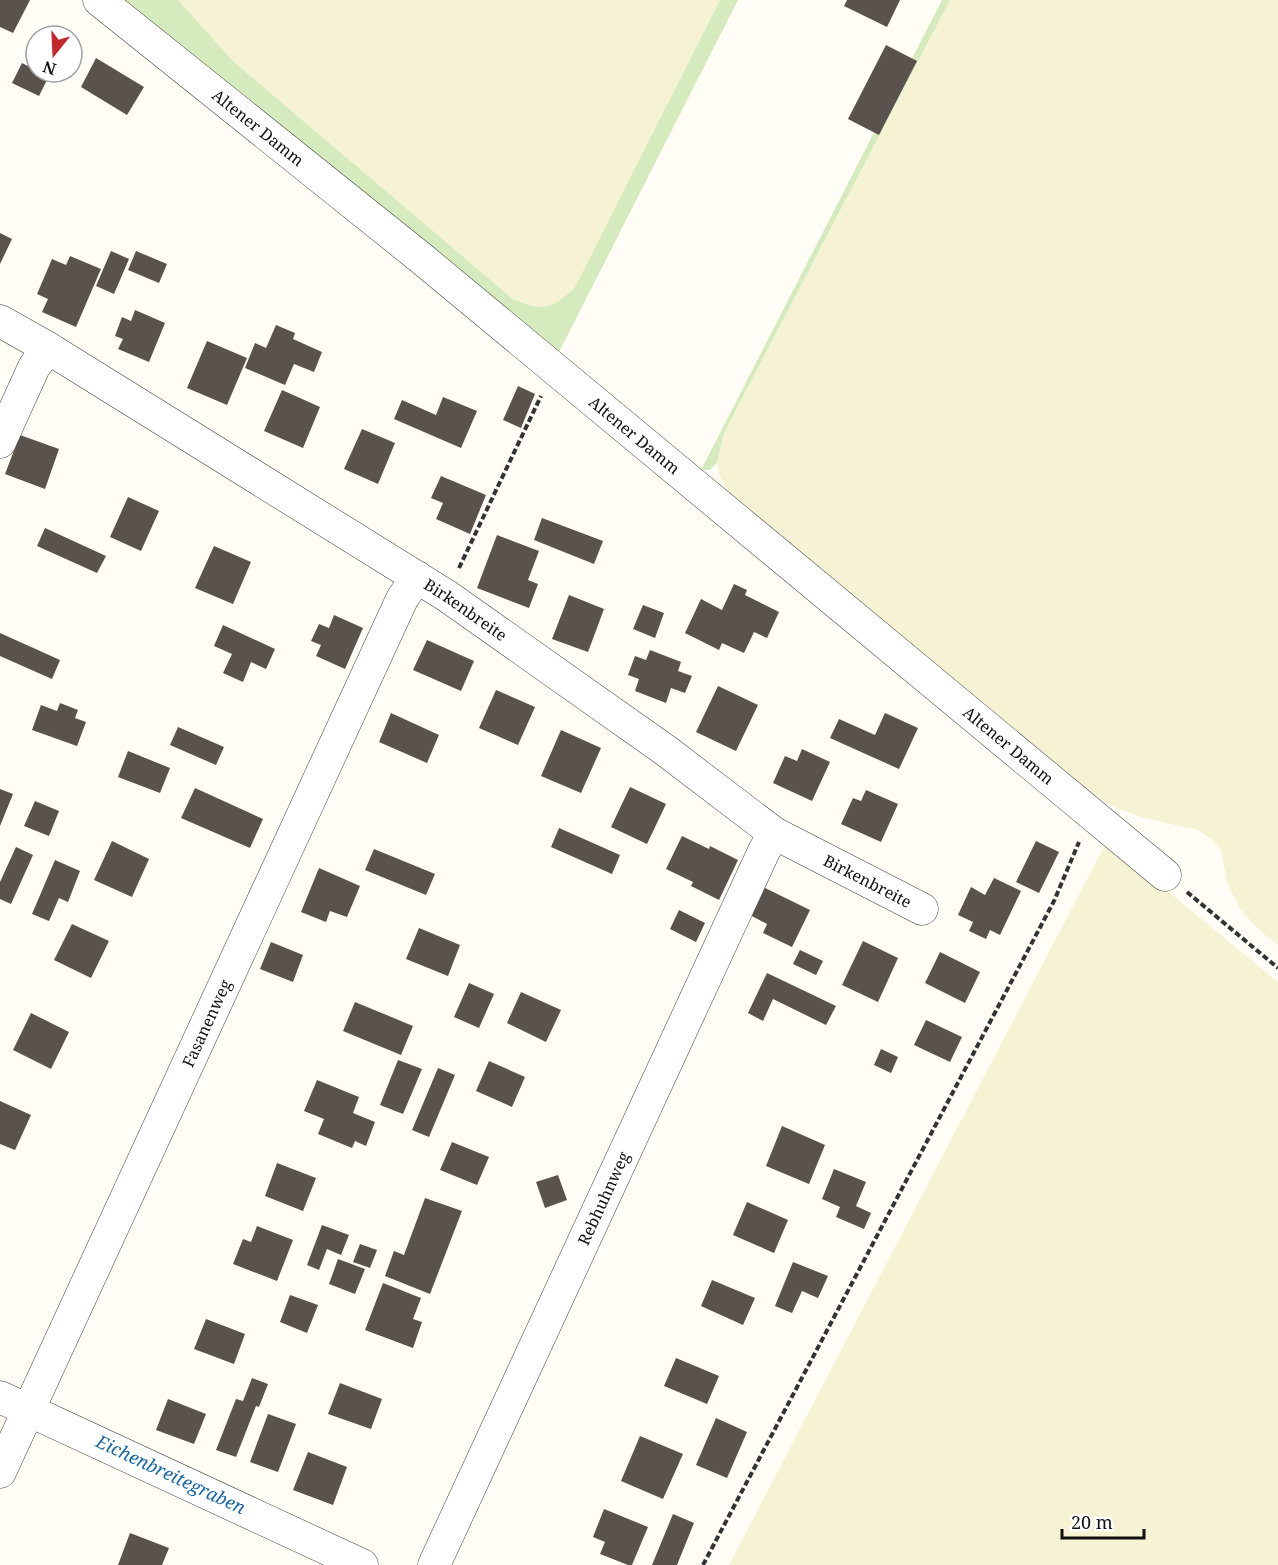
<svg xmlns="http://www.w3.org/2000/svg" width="1278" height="1565" viewBox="0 0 1278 1565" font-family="'Noto Serif',serif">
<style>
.farmland{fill:#f6f3d4}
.green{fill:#d5ebbd}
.building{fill:#5a524d}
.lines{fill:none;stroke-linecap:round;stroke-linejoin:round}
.street-casing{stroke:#444;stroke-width:33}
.path{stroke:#333;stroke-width:4;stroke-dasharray:6 3;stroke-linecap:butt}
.street{stroke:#fff;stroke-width:32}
.labels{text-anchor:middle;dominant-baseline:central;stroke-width:6;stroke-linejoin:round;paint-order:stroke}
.street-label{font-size:16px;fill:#111;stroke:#fff}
.water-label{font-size:18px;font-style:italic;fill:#1768a6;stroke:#fff}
</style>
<rect width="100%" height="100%" fill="#fffdf5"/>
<g class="farmland">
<path d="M178 0H720L575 287 562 301 547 307H529L513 299 234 62Z"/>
<path d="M950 0H1278V945L1260 931 1240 909 1227 882 1221 850 1212 840 1198 830 1148 819 1118 809 1089 792 728 491 720 477 717 463 724 433Z"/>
<path d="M1107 841 1278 982V1565H729Z"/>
</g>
<g class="green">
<path d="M112 0H178L234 62 513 299C541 312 554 309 575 287L720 0H738L556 358Z"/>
<path d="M942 0H950L724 433 717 463 710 470H701Z"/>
</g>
<g class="building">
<path d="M0 0H30L13 33 0 27Z"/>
<path d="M847 0H900L887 27 844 6Z"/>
<path d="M886 45 917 61 879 135 848 119Z"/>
<path d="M96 58 144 87 127 115 81 87Z"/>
<path d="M22 63 36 70V72L49 76 39 96 12 83Z"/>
<path d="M0 233 12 239 0 264Z"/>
<path d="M111 251 129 259 114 294 96 286Z"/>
<path d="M136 251 167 264 159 283 128 270Z"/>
<path d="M70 256 101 269 76 327 42 312 48 299 37 294 52 259 66 265Z"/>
<path d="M135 310 165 323 149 362 118 349 123 339 115 336 122 317 131 321Z"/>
<path d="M276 325 295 333 293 339 322 352 314 372 294 364 285 385 245 368 255 343 266 348Z"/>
<path d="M207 341 247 358 227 405 187 388Z"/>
<path d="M518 386 535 394 521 428 503 420Z"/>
<path d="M282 390 320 407 303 448 264 431Z"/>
<path d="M443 397 477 411 461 448 394 419 402 400 436 415Z"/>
<path d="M362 429 395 443 378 484 344 469Z"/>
<path d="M20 435 59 449 45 489 5 474Z"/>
<path d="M441 476 486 495 470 534 436 519 443 503 431 498Z"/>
<path d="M128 497 159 511 141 551 110 537Z"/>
<path d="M542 518 603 541 594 564 534 540Z"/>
<path d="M45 528 106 556 97 573 37 546Z"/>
<path d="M497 535 539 551 528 580 538 584 529 608 477 588Z"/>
<path d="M214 546 251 562 233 604 195 588Z"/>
<path d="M734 584 747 590 745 595 779 612 767 638 754 632 744 653 722 643 719 650 685 633 701 599 722 610Z"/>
<path d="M569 595 604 609 588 652 552 639Z"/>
<path d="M643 605 664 613 655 638 633 629Z"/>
<path d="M334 615 363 628 345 669 316 656 321 645 311 641 319 624 329 628Z"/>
<path d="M223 625 275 649 266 669 251 662 243 682 223 673 232 654 214 646Z"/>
<path d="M0 633 60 660 52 679 0 656Z"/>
<path d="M427 640 474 661 461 691 413 670Z"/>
<path d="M650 650 681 662 678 671 692 676 685 693 671 688 666 703 635 691 639 679 628 675 635 656 646 660Z"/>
<path d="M718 686 758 705 736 751 696 732Z"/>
<path d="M496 690 535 707 518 745 479 728Z"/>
<path d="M60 703 78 710 75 718 86 722 77 746 32 730 41 705 57 711Z"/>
<path d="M391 713 439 735 427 763 379 742Z"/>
<path d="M885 713 918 728 899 769 830 738 839 719 875 735Z"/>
<path d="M178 727 224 747 216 765 170 745Z"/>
<path d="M561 730 601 748 581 793 541 776Z"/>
<path d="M802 749 830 762 812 801 773 783 785 756 797 761Z"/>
<path d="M128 751 170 768 160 793 118 777Z"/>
<path d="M630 787 666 804 647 844 611 827Z"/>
<path d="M195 788 263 819 250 848 181 818Z"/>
<path d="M0 789 13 794 0 826Z"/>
<path d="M866 790 898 804 881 842 841 824 853 798 861 801Z"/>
<path d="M35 801 59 811 49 836 24 826Z"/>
<path d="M559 828 620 855 612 874 551 847Z"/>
<path d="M682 836 709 849 710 846 738 860 719 900 691 886 693 882 666 869Z"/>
<path d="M112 841 149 859 132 897 94 880Z"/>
<path d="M1036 841 1059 852 1039 893 1016 882Z"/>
<path d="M16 847 33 855 11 904 0 899V882Z"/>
<path d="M374 849 435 874 426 895 365 870Z"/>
<path d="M55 860 80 871 68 902 59 898 49 921 32 914Z"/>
<path d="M319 868 360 886 347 917 330 911 326 922 301 912Z"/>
<path d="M994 878 1021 891 1000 935 990 930 986 939 969 931 973 922 958 915 971 887 985 895Z"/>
<path d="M763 887 810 910 792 947 763 933 767 924 750 915Z"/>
<path d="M679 910 705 923 696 942 670 929Z"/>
<path d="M72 924 109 941 91 978 54 960Z"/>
<path d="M419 928 460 945 448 976 406 959Z"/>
<path d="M863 941 898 958 878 1002 842 985Z"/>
<path d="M271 942 303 955 293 982 260 969Z"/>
<path d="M800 950 823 961 816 975 793 964Z"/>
<path d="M940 952 980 972 965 1003 925 983Z"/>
<path d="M767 973 836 1006 826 1025 773 999 763 1021 748 1013Z"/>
<path d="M469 983 494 994 479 1028 454 1017Z"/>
<path d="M521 992 561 1010 546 1042 507 1023Z"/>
<path d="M355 1002 413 1026 401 1055 343 1031Z"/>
<path d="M31 1013 69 1032 51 1069 13 1050Z"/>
<path d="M926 1020 962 1037 950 1062 914 1045Z"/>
<path d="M881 1049 898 1057 891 1073 874 1065Z"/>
<path d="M398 1060 422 1069 403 1114 380 1105Z"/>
<path d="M489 1061 525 1077 512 1107 476 1091Z"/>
<path d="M438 1068 455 1075 429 1137 412 1130Z"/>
<path d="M317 1080 359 1097 353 1113 375 1122 366 1146 355 1141 352 1148 318 1134 324 1119 304 1111Z"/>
<path d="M0 1101 31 1115 15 1150 0 1144Z"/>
<path d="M782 1126 825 1145 809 1184 766 1166Z"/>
<path d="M452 1142 489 1157 477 1185 440 1170Z"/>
<path d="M277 1163 316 1178 303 1211 265 1196Z"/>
<path d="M834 1169 866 1182 856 1206 871 1213 864 1229 836 1217 840 1207 822 1199Z"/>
<path d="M558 1175 567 1200 545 1208 536 1182Z"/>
<path d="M425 1198 462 1211 430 1294 385 1276 394 1251 404 1255Z"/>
<path d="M747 1202 788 1220 774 1253 733 1235Z"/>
<path d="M322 1225 349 1235 341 1255 327 1249 319 1270 307 1265Z"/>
<path d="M257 1226 293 1240 277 1281 233 1264 243 1239 251 1242Z"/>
<path d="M360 1244 377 1250 370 1268 353 1262Z"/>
<path d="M338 1259 365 1269 355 1294 329 1284Z"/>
<path d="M793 1262 828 1276 818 1298 802 1291 792 1313 775 1306Z"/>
<path d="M712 1280 755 1298 743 1325 701 1306Z"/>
<path d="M383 1283 421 1298 413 1319 422 1322 413 1348 365 1330Z"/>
<path d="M290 1295 318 1305 307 1333 280 1322Z"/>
<path d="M206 1319 245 1334 234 1364 194 1349Z"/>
<path d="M676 1358 719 1376 707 1404 664 1386Z"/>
<path d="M252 1378 268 1384 259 1407 256 1406 236 1457 216 1450 236 1399 243 1401Z"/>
<path d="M340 1383 382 1399 371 1429 328 1414Z"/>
<path d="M168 1399 206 1414 194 1444 156 1430Z"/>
<path d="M268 1414 296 1424 278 1472 250 1462Z"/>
<path d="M716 1418 747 1432 727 1478 696 1465Z"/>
<path d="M640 1436 683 1454 663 1499 621 1481Z"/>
<path d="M308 1452 347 1467 333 1505 293 1490Z"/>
<path d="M604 1509 648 1527 632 1565H628L600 1554 605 1542 593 1537Z"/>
<path d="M673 1514 694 1523 677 1565H652Z"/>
<path d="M130 1533 169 1548 162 1565H118Z"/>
</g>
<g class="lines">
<g class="street-casing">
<g id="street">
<path id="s1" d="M99 0 421 258 1165 875"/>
<path id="s2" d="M0 321 48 348 447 596 665 750 774 833 922 909"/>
<path d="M0 442 34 367 48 348"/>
<path d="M0 1397 362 1565"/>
<path id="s3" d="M0 1472 402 599 417 577"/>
<path id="s4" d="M434 1565 764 851 774 833"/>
</g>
</g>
<g class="path">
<path d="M459 568 541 396"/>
<path d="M1187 892 1278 968"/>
<path d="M703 1565 1054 901 1079 842"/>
</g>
<use href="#street" class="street"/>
</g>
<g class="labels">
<g class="street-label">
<text stroke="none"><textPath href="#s1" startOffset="204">Altener Damm</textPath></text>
<text stroke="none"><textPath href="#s1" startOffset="690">Altener Damm</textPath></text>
<text stroke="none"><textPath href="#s2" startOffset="548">Birkenbreite</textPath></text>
<text stroke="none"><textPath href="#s1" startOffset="1176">Altener Damm</textPath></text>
<text stroke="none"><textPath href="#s2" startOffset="1034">Birkenbreite</textPath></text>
<text stroke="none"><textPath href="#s3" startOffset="494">Fasanenweg</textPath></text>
<text stroke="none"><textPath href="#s4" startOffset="404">Rebhuhnweg</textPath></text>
</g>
<g class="water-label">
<text transform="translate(171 1474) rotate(25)">Eichenbreitegraben</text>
</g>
</g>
<g transform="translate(54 54) rotate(198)"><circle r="28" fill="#ffffff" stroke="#a0a0a0" stroke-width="1.5"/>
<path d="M0-4.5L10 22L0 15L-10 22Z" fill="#c4262e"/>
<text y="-9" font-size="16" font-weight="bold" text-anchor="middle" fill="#111111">N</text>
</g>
<path d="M1062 1529v9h82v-9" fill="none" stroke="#111111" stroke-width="3"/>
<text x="1071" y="1529" font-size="18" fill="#111111" stroke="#ffffff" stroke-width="4.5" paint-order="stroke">20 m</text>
</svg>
